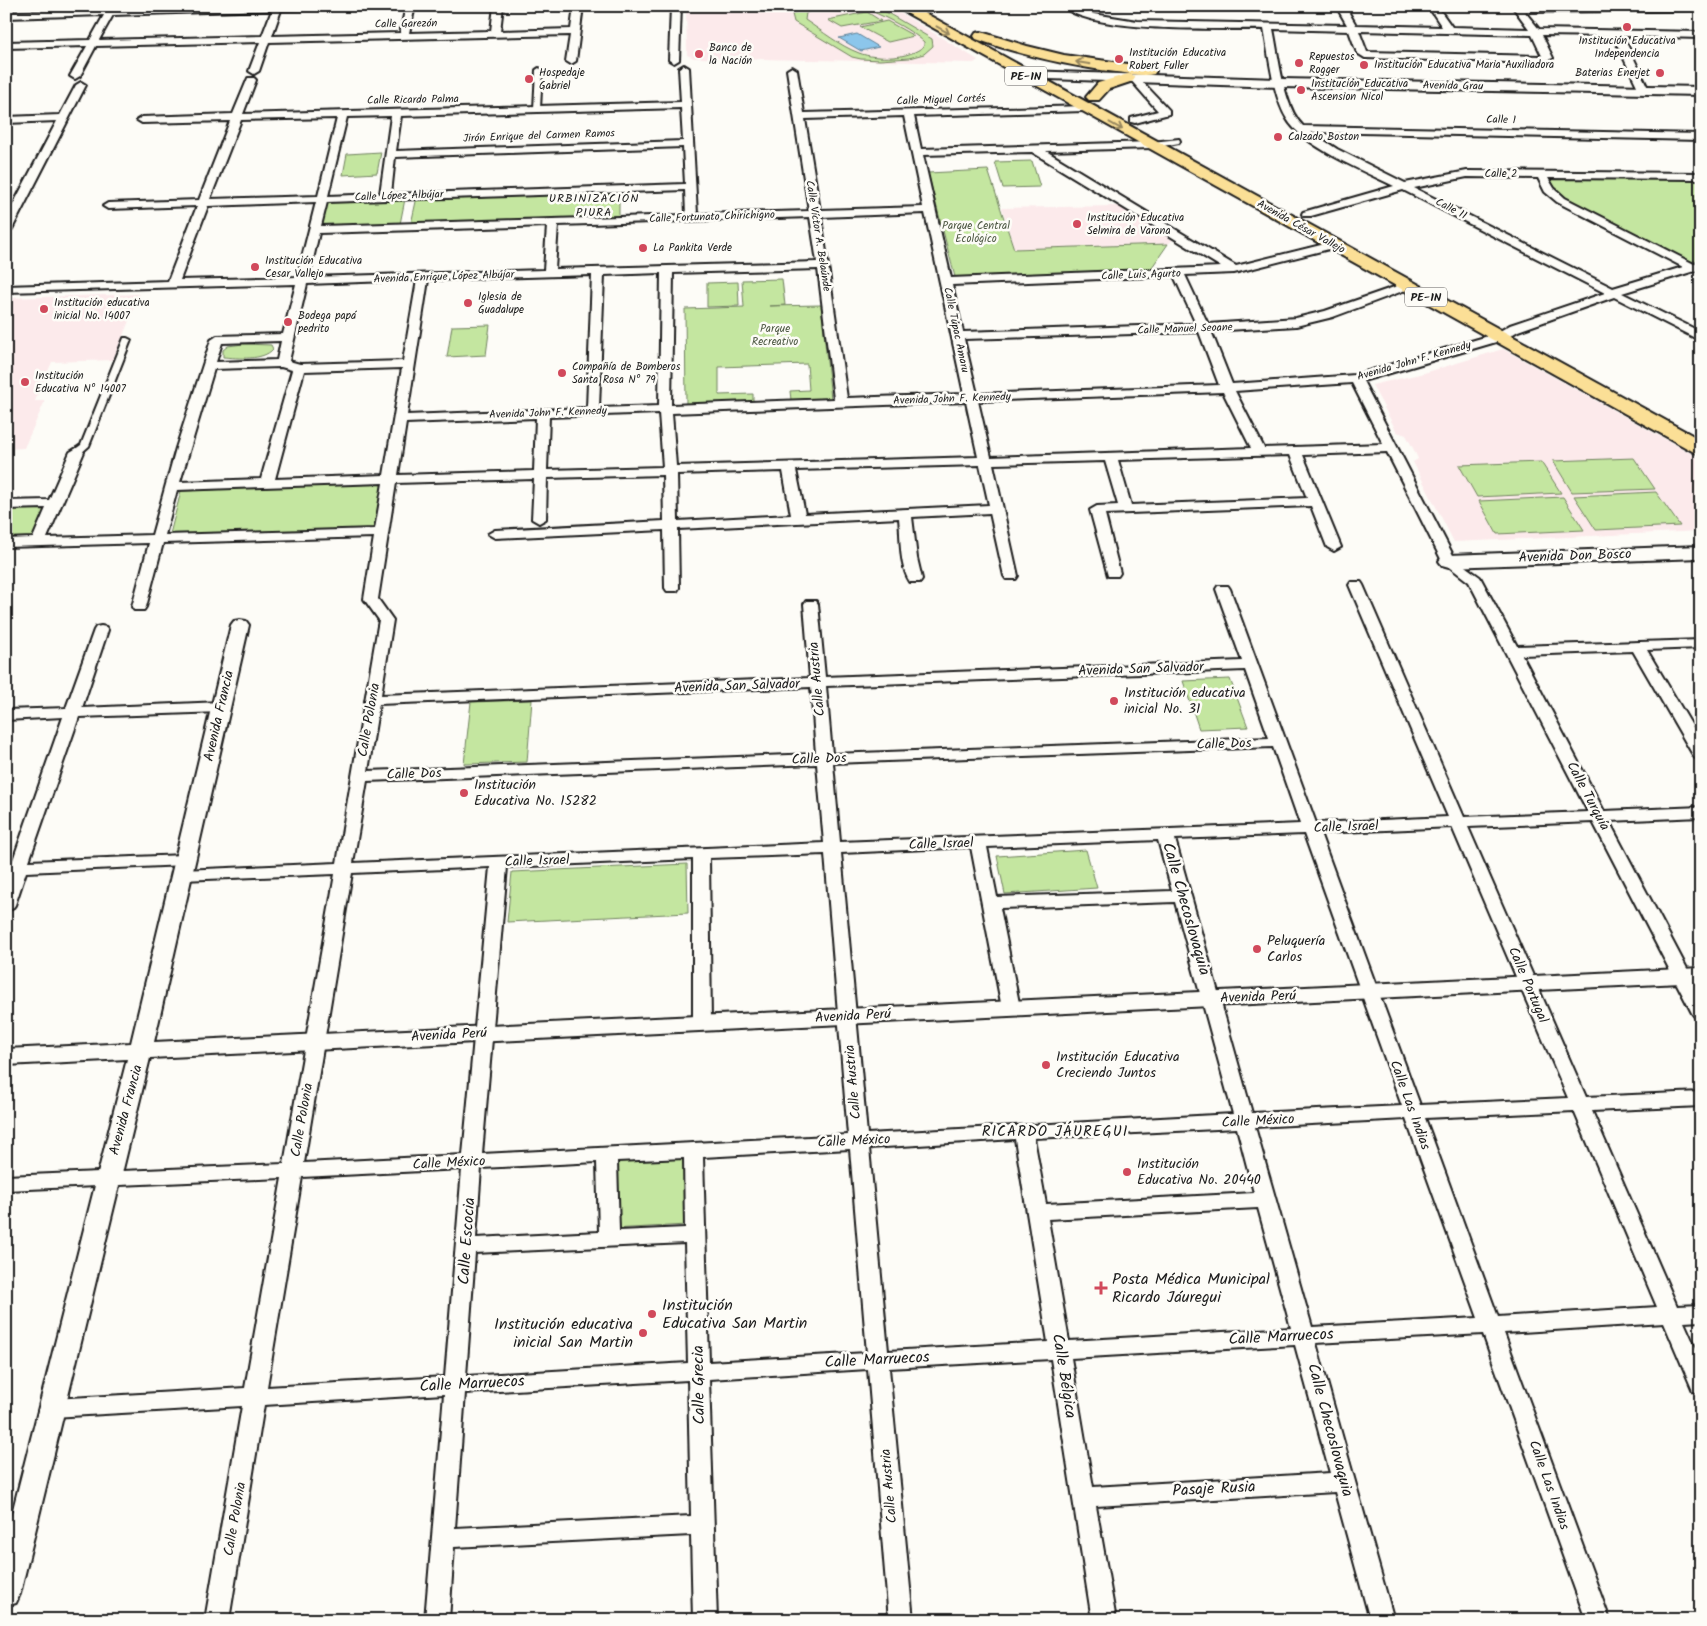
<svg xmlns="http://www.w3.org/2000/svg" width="1707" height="1626" viewBox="0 0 1707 1626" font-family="Kalam,sans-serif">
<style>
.built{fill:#fceaeb}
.green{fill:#c4e6a0;stroke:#70815e}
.water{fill:#8cc6eb;stroke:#5f8298}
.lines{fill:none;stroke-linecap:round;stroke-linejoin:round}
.pedestrian-casing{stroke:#1c1c1c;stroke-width:4}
.minor-casing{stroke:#1c1c1c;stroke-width:4}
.tertiary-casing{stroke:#1c1c1c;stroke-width:4}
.secondary-casing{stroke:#1c1c1c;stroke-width:4}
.primary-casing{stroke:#1c1c1c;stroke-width:4}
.pedestrian{fill:#fdfcf7;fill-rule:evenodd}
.minor{fill:#fdfcf7;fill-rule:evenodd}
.tertiary{fill:#fdfcf7;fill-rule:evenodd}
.secondary{fill:#fdfcf7;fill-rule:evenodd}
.primary{fill:#fbdf96;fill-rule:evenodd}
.oneway{stroke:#97875f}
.poi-dot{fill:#d1495b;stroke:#fdfcf7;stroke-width:2}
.labels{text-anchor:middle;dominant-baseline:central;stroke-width:5;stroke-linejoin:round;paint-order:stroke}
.far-street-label{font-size:11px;fill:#1c1c1c;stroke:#fdfcf7}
.far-poi-label{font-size:11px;fill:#1c1c1c;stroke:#fdfcf7;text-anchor:start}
.far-park-label{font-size:11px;fill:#4e5944;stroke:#fdfcf7}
.shield{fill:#fdfcf7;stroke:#605f5e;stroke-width:1}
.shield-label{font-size:12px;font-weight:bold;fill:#1c1c1c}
.far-neighbourhood-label{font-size:12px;letter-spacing:1px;fill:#1c1c1c;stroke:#fdfcf7}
.street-label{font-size:14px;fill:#1c1c1c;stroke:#fdfcf7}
.poi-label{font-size:14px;fill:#1c1c1c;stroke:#fdfcf7;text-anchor:start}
.neighbourhood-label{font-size:15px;letter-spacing:1px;fill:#1c1c1c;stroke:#fdfcf7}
.near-street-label{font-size:16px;fill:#1c1c1c;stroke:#fdfcf7}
.near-poi-label{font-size:16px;fill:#1c1c1c;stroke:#fdfcf7;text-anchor:start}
</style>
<rect width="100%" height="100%" fill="#fdfcf7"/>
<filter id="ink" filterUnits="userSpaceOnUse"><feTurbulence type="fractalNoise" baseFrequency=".02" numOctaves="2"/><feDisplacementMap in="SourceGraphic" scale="10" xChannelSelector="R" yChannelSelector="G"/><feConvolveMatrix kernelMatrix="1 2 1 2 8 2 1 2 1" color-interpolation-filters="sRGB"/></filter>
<g filter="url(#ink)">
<g class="built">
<path d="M686 6H889L978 60 974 63 694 58 687 55Z"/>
<path d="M1119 206 1173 240 1168 244 1014 249 1002 208Z"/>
<path d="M140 294 113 360 52 362 35 401H45L24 448 6 449 7 298Z"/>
<path d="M1503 349 1701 459V531L1454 542 1413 462 1418 459 1415 452 1406 435 1397 432 1372 385 1424 373Z"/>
</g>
<g class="green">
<path d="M807 6H822L806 13 805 20C822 31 840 46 859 53 877 60 910 59 924 46V42C912 30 873 10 857 6H873L879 8 932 39 933 46 924 54 909 58 880 60 861 59 852 57 794 22 792 14Z"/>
<path d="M867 12 881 21 842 28 828 20Z"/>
<path d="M887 21 914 36 888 42 860 27Z"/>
<path d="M381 152 377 173 343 175 347 154Z"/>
<path d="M1032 161 1040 187 1003 188 995 162Z"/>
<path d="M988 170 1014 249 1168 244 1150 270 955 277 928 173Z"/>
<path d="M1549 177 1701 180V259L1690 262 1567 200 1558 193Z"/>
<path d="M619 191V217L411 224 417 197Z"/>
<path d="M405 199 400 224 320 226 328 201Z"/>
<path d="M782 279 785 305 769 306 821 305 831 399 791 400 790 391 809 390 807 364 719 367V395L753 394V403L686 405 685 309 744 307 742 280Z"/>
<path d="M738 282 739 306 707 307V283Z"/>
<path d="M490 325 486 355 447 357 452 326Z"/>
<path d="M243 344 271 345 273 349C263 361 238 358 223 357V350L228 346Z"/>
<path d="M1634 458 1655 489 1572 492 1553 461Z"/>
<path d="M1541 462 1561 493 1477 497 1459 465Z"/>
<path d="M382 483 376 530 169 538 181 491Z"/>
<path d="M1656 492 1680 526 1596 530 1574 496Z"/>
<path d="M1563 497 1584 530 1497 534 1479 501Z"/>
<path d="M43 506 45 509 35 538 6 541V508Z"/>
<path d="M1230 679 1248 727 1199 729 1183 681Z"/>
<path d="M532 700 527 762 464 764 471 702Z"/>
<path d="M1086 850 1097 888 1005 894 997 856Z"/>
<path d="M687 864 688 913 507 922 512 872Z"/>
<path d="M684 1156 687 1225 612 1229V1161Z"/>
</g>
<path class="water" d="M857 34 879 47 861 51 839 38Z"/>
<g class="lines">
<g class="pedestrian-casing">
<g id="pedestrian">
<path d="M539 68 542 70 540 109 537 111 534 109 536 70Z"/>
<path d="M124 338H127L131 340 89 446 80 454H74V450L81 445Z"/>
</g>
</g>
<g class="minor-casing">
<g id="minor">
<path d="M108 6H117L116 9 326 6 322 9 281 10 272 36 400 33 406 6H415L409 33 491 31 494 6H503L500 31 571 29 574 6H583L576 61 571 64 566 61 570 35 269 42 259 71 254 74 249 71 260 42 96 46 80 76 75 79 70 76 87 46 6 48V42L90 40 104 15 6 18V12L107 9ZM272 10 262 36 99 40 113 15Z"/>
<path d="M671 6H681L679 60 674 63 669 60Z"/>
<path d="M929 6H950L946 9 926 11V7Z"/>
<path d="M1062 6H1074L1094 14 1137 21 1347 25 1336 6H1345L1356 25 1442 27 1428 6H1437L1452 27 1529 29 1512 6 1700 7 1695 10 1525 12 1539 29 1701 32V38L1623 36 1649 90 1644 93 1639 90 1613 36 1542 35 1553 58 1539 63 1365 58 1357 53 1349 31 1273 29C1279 57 1283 107 1303 126L1701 134V140L1311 132 1337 149 1405 183 1467 171 1701 173V179L1548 178 1554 188 1565 198 1694 264 1701 262V269L1622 293 1701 332V341L1614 297 1518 331 1503 340 1363 381 1455 559 1480 577 1517 646 1701 640V648L1647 650 1701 741V760L1695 758 1693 755 1633 651 1522 655 1604 811 1701 807V817L1609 821 1701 995V1019L1695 1017 1692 1013 1593 822 1468 827 1586 1097 1701 1092V1106L1592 1111 1677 1306 1701 1305V1321L1684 1322 1701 1360V1394L1693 1391 1664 1323 1504 1333 1610 1620H1586L1483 1334 1316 1343 1394 1620H1370L1335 1492 1096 1506 1116 1620H1092L1051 1359 889 1368 913 1620H889L868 1369 709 1379 717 1620H693L691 1535 454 1547 449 1620H425L444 1394 264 1405 229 1620H205L242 1406 53 1417 45 1414 42 1408 45 1402 53 1399 245 1388 282 1178 6 1190V1176L284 1164 335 874 182 880 176 879 174 875 176 871 182 870 337 863 379 620 364 599 374 537 163 543 146 607 144 610H134L132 607 149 543 6 547V539L33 538 46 508 6 509V501L49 500 70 452 77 448 84 452 47 538 152 535 176 448 211 340 217 336 283 334 296 284 6 292V286L168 281 197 206 108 209 103 206 108 203 199 200 230 121 142 123 137 120 142 117 233 114 248 78H254L256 80 243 114 681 102 679 68 684 65 689 68 697 214 809 211 787 70 792 67 797 70 804 113 1088 106V110L1084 111 914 116 921 149 1152 142 1179 139 1180 141 1179 143 1152 148 1046 151 1236 266 1333 242 1339 245 1337 247 1234 273 1185 275 1208 324 1296 318 1325 311 1403 284H1411L1413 286 1411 288 1333 317 1296 326 1211 331 1232 384 1355 375 1495 334 1510 325 1605 293 1403 190 1311 216H1303L1302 214 1303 212 1394 186C1366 172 1302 146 1287 119 1273 96 1269 56 1264 29 1220 28 1093 34 1062 6ZM1359 31 1532 35 1542 56 1367 52ZM681 108 683 141 396 151 401 116ZM391 116 380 194 328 196 347 117ZM904 116 923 207 820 210 805 119ZM337 118 318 196 210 199 241 120ZM683 147 685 184 391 194 395 157ZM1032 152 1221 267 951 278 923 155ZM1467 177 1538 178 1545 192 1557 202 1683 267 1613 288 1414 188ZM685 190 686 215 321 226 327 202ZM316 202 297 277 180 280 208 206ZM925 213 964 394 847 398 821 217ZM810 217 817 262 555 269 558 225ZM547 226 544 270 309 277 319 233ZM818 269 834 399 671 405 673 273ZM661 273 659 406 599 408 604 275ZM592 275 587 408 407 415 428 280ZM1174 276 1196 324 963 332 952 285ZM417 280 403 361 300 364 289 361 307 284ZM1199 332 1219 385 977 394 964 339ZM281 341 277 360 216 362 222 343ZM281 367 292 370 261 479 180 482 214 369ZM402 368 384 475 275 479 304 371ZM1352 383 1383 444 1264 448 1235 391ZM1223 392 1251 448 991 457 978 401ZM966 402 978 457 676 466 672 413ZM659 413 663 467 547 470 549 417ZM536 418 534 471 398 475 406 423ZM1387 452 1442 561 1469 582 1588 812 1464 817 1363 585 1361 582H1351L1349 585 1448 817 1316 823 1230 589 1228 586H1218L1216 589 1242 661 825 677 818 604 816 601H806L804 604 810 678 381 695 393 620 378 599 396 483 534 479 532 519 539 523 546 519 547 478 663 475 664 521 495 530 488 534 495 538 664 530 665 588 667 591H677L679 588 678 529 899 518C901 537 899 565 910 582H920L922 579 917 558 912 517 990 513 1004 576 1006 579H1016L1018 576 993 464 1105 461 1118 505 1097 506 1090 510 1108 576H1118L1120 573 1105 514 1311 506 1327 547 1334 551 1341 547 1303 455ZM1290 455 1307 498 1131 505 1118 460ZM980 465 989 505 805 514 796 470ZM783 471 791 515 678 521 677 474ZM383 483 375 529 165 535 177 490ZM1245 670 1269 738 832 754 826 686ZM811 687 816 754 368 771 379 704ZM1273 747 1300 824 840 842 833 763ZM817 764 824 843 353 863 367 781ZM1452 827 1568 1098 1420 1105 1320 833ZM1304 834 1402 1106 1252 1113 1175 839ZM1158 840 1172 891 997 897 987 847ZM971 847 1002 1008 1005 1012 1011 1014 1017 1012 1020 1008 1000 908 1175 902 1233 1114 867 1134 841 853ZM825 854 848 1135 482 1154 507 867 693 859V1022L696 1026 702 1028 708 1026 711 1022 709 858ZM490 867 463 1155 304 1163 352 873ZM1574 1111 1657 1307 1498 1317 1425 1118ZM1406 1119 1478 1318 1312 1327 1255 1127ZM1237 1128 1254 1193 1046 1204 1034 1138ZM1015 1139 1048 1342 888 1351 869 1148ZM850 1149 867 1353 709 1362 703 1157ZM684 1158 685 1228 619 1231 617 1161ZM597 1162 599 1232 476 1238 481 1168ZM462 1169 445 1377 267 1387 302 1177ZM1258 1208 1291 1328 1069 1341 1048 1219ZM685 1243 688 1363 466 1376 475 1253ZM1295 1345 1330 1473 1093 1487 1071 1358ZM688 1380 691 1516 455 1528 465 1393Z"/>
<path d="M1134 75 1137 76 1169 110V114L1135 123 1131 122V118L1158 111 1129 78Z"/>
<path d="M81 82 86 85 12 229 6 232V218L57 121 6 123V117L60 115 76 85Z"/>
<path d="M101 626 106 627 108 630 82 708 221 702 226 704 229 707 226 710 221 712 79 717 29 861 185 855 191 856 193 860 191 864 185 865 26 872 15 905 12 909 6 910V880L63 717 6 720V710L66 708 94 630 96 627Z"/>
</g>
</g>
<g class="tertiary-casing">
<path id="tertiary" d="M240 620 246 621 249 625 154 1042 1701 968V982L150 1058 20 1594 16 1603 6 1606V1537L127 1059 6 1065V1049L131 1043 231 625 234 621Z"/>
</g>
<g class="secondary-casing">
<g id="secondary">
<path d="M1025 71 1281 79 1701 87V95L1281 87 1020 78 1018 75Z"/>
<path d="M1701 546V558L1449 567 1442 565 1439 561 1442 557 1449 555Z"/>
</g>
</g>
<g class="primary-casing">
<g id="primary">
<path d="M894 6H912L1701 440V454L1694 452Z"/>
<path d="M981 32 1027 46 1064 55 1149 67 1154 68 1156 71 1154 74C1142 77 1128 73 1116 72 1068 66 1021 55 976 39L974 36 976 33Z"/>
<path d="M1128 74 1133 75 1135 78 1133 81 1109 89 1099 100H1089L1086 97 1098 83Z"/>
</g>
</g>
<use href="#pedestrian" class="pedestrian"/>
<use href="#minor" class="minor"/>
<use href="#tertiary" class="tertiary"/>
<use href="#secondary" class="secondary"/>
<use href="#primary" class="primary"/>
</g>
<defs><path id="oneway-shaft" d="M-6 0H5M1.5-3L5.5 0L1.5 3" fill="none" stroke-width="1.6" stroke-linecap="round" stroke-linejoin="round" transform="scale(1.25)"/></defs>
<g class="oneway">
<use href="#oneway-shaft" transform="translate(943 30) rotate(29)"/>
<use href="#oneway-shaft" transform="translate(1083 63) rotate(-171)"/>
<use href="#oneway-shaft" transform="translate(1116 126) rotate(29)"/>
</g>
</g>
<g class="poi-dot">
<circle cx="1627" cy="27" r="5"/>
<circle cx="699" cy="54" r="5"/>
<circle cx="1119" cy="59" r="5"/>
<circle cx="1299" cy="63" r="5"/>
<circle cx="1364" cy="65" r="5"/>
<circle cx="1660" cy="73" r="5"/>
<circle cx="529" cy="79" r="5"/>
<circle cx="1301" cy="90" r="5"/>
<circle cx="1278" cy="137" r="5"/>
<circle cx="1077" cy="224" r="5"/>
<circle cx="643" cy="248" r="5"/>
<circle cx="255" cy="267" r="5"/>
<circle cx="468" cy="303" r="5"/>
<circle cx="44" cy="309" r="5"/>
<circle cx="288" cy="322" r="5"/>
<circle cx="562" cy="373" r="5"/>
<circle cx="25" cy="382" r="5"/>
<circle cx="1114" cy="701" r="5"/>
<circle cx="464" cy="793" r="5"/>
<circle cx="1257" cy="949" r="5"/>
<circle cx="1046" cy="1065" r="5"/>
<circle cx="1127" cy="1172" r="5"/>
<path d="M1098.5 1280.5h5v5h5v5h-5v5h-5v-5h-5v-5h5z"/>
<circle cx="652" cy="1314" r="5"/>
<circle cx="643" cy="1333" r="5"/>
</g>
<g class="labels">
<g class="far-street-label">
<text transform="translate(406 24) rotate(-1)">Calle Garezón</text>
<text transform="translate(1453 86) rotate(1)">Avenida Grau</text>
<text transform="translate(413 100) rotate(-1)">Calle Ricardo Palma</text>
<text transform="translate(941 100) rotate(-2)">Calle Miguel Cortés</text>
<text transform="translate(1501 120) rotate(1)">Calle 1</text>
<text transform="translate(539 136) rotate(-2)">Jirón Enrique del Carmen Ramos</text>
<text x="1501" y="174">Calle 2</text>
<text transform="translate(399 196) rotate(-2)">Calle López Albújar</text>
<text transform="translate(1451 209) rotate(27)">Calle 11</text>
<text transform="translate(712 217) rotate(-2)">Calle Fortunato Chirichigno</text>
<text transform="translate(1301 227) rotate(29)">Avenida César Vallejo</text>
<text transform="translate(818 236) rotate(81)">Calle Víctor A. Belaúnde</text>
<text transform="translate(1141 275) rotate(-2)">Calle Luis Agurto</text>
<text transform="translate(444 277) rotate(-2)">Avenida Enrique López Albújar</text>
<text transform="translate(1185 329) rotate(-2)">Calle Manuel Seoane</text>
<text transform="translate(956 330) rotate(78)">Calle Túpac Amaru</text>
<text transform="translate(1414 361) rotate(-16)">Avenida John F. Kennedy</text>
<text transform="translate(952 399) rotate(-2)">Avenida John F. Kennedy</text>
<text transform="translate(548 413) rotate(-2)">Avenida John F. Kennedy</text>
</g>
<g class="far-poi-label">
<text x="1627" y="41" text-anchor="middle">Institución Educativa<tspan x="1627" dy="13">Independencia</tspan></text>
<text x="709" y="48">Banco de<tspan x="709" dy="13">la Nación</tspan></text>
<text x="1129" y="53">Institución Educativa<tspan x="1129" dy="13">Robert Fuller</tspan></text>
<text x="1309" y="57">Repuestos<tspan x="1309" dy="13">Rogger</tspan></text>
<text x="1374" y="65">Institución Educativa Maria Auxiliadora</text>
<text x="539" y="73">Hospedaje<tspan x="539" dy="13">Gabriel</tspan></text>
<text x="1650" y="73" text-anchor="end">Baterias Enerjet</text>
<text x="1311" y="84">Institución Educativa<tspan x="1311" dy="13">Ascension Nicol</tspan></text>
<text x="1288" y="137">Calzado Boston</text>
<text x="1087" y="218">Institución Educativa<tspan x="1087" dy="13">Selmira de Varona</tspan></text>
<text x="653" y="248">La Pankita Verde</text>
<text x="265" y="261">Institución Educativa<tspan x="265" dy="13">Cesar Vallejo</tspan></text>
<text x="478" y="297">Iglesia de<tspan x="478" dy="13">Guadalupe</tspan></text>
<text x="54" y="303">Institución educativa<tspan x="54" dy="13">inicial No. 14007</tspan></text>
<text x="298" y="316">Bodega papá<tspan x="298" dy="13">pedrito</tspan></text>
<text x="572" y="367">Compañía de Bomberos<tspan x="572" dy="13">Santa Rosa Nº 79</tspan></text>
<text x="35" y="376">Institución<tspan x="35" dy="13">Educativa Nº 14007</tspan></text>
</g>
<g class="far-park-label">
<text x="976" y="226">Parque Central<tspan x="976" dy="13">Ecológico</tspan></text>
<text x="775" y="329">Parque<tspan x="775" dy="13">Recreativo</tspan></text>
</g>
<g class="shield">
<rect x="1005" y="66.5" width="42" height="19" rx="4"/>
<rect x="1405" y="287.5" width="42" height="19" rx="4"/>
</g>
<g class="shield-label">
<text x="1026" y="76">PE-1N</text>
<text x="1426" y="297">PE-1N</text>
</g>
<g class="far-neighbourhood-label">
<text x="594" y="198">URBINIZACIÓN<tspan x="594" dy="14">PIURA</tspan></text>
</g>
<g class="street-label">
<text transform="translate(1575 556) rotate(-2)">Avenida Don Bosco</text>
<text transform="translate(1141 669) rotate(-2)">Avenida San Salvador</text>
<text transform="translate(817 679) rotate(-95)">Calle Austria</text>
<text transform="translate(737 686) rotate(-2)">Avenida San Salvador</text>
<text transform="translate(219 716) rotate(-77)">Avenida Francia</text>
<text transform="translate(369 720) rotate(-80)">Calle Polonia</text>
<text transform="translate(1224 744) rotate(-2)">Calle Dos</text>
<text transform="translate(819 759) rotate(-2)">Calle Dos</text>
<text transform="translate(414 774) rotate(-2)">Calle Dos</text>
<text transform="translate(1588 796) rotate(62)">Calle Turquía</text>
<text transform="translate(1346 827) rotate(-2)">Calle Israel</text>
<text transform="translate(941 844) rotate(-2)">Calle Israel</text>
<text transform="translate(537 861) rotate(-2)">Calle Israel</text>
<text transform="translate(1528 985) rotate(67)">Calle Portugal</text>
<text transform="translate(1258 997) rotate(-2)">Avenida Perú</text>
<text transform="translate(853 1016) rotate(-3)">Avenida Perú</text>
<text transform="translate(449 1035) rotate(-3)">Avenida Perú</text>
<text transform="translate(853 1082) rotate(-95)">Calle Austria</text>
<text transform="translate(1410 1105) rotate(70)">Calle Las Indias</text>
<text transform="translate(126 1110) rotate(-75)">Avenida Francia</text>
<text transform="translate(302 1120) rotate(-80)">Calle Polonia</text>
<text transform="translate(1258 1121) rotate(-3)">Calle México</text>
<text transform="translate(854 1141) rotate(-3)">Calle México</text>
<text transform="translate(449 1163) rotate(-3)">Calle México</text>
<text transform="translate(1549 1485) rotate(70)">Calle Las Indias</text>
<text transform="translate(889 1486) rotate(-95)">Calle Austria</text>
<text transform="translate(235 1519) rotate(-80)">Calle Polonia</text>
</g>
<g class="poi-label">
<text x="1124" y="693">Institución educativa<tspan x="1124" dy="16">inicial No. 31</tspan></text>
<text x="474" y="785">Institución<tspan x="474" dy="16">Educativa No. 15282</tspan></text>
<text x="1267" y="941">Peluquería<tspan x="1267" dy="16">Carlos</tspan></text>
<text x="1056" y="1057">Institución Educativa<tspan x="1056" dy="16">Creciendo Juntos</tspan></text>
<text x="1137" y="1164">Institución<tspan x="1137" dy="16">Educativa No. 20440</tspan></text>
</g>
<g class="neighbourhood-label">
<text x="1055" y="1132">RICARDO JÁUREGUI</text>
</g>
<g class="near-street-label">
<text transform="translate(1186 909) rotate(74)">Calle Checoslovaquia</text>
<text transform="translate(467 1241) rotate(-86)">Calle Escocia</text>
<text transform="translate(1281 1337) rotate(-3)">Calle Marruecos</text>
<text transform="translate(877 1360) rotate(-3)">Calle Marruecos</text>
<text transform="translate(1064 1376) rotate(81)">Calle Bélgica</text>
<text transform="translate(472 1384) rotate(-3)">Calle Marruecos</text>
<text transform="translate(699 1385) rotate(-91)">Calle Grecia</text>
<text transform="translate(1330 1430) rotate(75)">Calle Checoslovaquia</text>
<text transform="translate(1214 1489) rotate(-3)">Pasaje Rusia</text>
</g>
<g class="near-poi-label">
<text x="1112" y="1279">Posta Médica Municipal<tspan x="1112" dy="18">Ricardo Jáuregui</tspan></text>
<text x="662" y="1305">Institución<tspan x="662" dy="18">Educativa San Martin</tspan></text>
<text x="633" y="1324" text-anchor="end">Institución educativa<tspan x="633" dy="18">inicial San Martin</tspan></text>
</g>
</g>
<rect width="1707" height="1626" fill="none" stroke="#fdfcf7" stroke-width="25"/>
<rect x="12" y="12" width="1682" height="1601" fill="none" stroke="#1c1c1c" stroke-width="2" filter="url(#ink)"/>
</svg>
